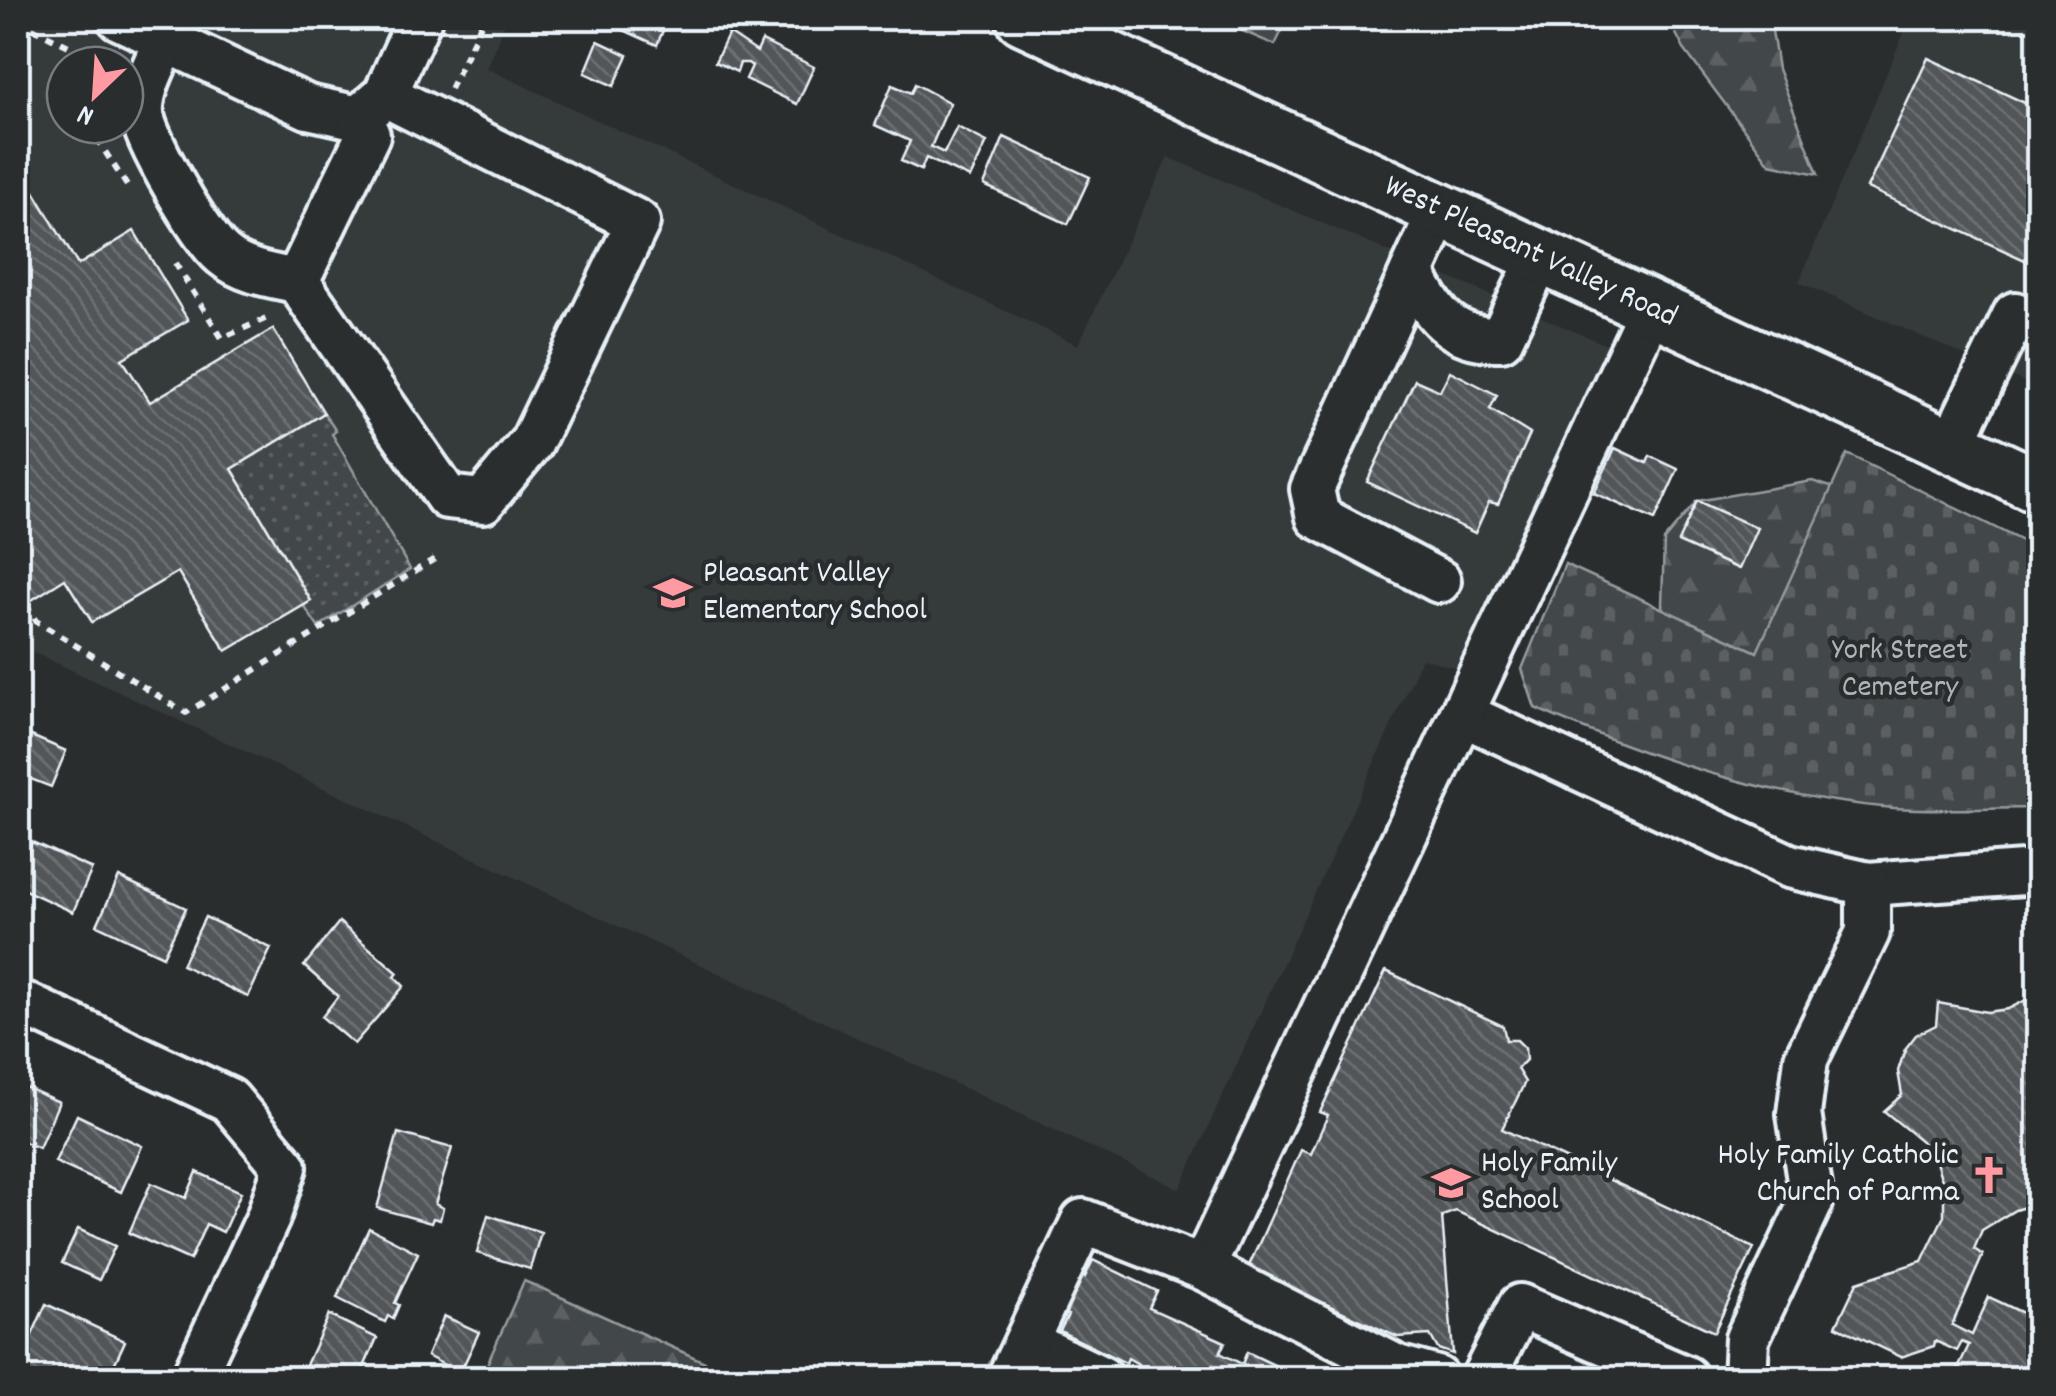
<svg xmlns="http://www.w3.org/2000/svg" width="2056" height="1396" viewBox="0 0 2056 1396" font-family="Dekko,sans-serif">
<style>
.built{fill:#363a3b;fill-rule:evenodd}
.grass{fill:url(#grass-dots);stroke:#959ca0;stroke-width:2.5}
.forest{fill:url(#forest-firs);stroke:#959ca0;stroke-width:2.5}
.cemetery{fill:url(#cemetery-stones);stroke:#959ca0;stroke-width:2.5}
.building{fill:url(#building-back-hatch);stroke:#e8f1f8;stroke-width:2.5}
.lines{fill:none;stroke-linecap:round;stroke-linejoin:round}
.minor-casing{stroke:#e8f1f8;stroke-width:50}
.major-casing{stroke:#e8f1f8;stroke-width:60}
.path{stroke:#e8f1f8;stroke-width:6;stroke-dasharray:8 8;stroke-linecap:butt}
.minor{stroke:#2a2d2e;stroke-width:42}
.major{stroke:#2a2d2e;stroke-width:52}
.labels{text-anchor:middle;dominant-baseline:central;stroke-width:9;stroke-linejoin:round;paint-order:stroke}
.street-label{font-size:32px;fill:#e8f1f8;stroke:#2a2d2e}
.poi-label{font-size:32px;fill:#e8f1f8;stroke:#2a2d2e;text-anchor:start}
.park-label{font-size:32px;fill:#aeb5ba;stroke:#2a2d2e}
</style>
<defs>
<pattern id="grass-dots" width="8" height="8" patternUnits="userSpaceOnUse" patternTransform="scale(2.5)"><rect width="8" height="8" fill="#424648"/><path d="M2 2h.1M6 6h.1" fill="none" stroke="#5d6163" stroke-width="1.8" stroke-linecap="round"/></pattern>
<pattern id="forest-firs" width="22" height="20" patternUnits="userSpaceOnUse" patternTransform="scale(2.5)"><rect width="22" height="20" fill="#424648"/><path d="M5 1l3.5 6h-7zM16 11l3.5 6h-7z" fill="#5d6163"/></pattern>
<pattern id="cemetery-stones" width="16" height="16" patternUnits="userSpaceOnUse" patternTransform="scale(2.5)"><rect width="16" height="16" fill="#424648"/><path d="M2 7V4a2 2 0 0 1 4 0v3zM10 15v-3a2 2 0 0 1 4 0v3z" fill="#5d6163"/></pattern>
<pattern id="building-back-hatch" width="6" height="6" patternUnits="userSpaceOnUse" patternTransform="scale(2.5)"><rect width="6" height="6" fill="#535759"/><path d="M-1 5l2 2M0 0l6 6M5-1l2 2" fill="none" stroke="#6c7072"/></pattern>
</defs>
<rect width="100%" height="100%" fill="#2a2d2e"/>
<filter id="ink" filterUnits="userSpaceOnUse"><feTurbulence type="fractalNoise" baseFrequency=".01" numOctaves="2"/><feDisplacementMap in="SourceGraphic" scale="20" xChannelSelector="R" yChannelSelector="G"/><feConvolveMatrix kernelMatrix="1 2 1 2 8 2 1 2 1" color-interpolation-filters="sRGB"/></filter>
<g filter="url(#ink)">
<g class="built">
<path d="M18 18H507L486 68 1078 345 1168 157 1618 350 1459 669 1422 658 1180 1189 18 645ZM65 65H125V125H65Z"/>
<path d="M1910 18H1968L1977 22 1980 18H2038V388L1799 282Z"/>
</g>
<path class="grass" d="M324 413 336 431 332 434 410 569 318 627 304 606 311 600 232 469Z"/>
<g class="forest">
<path d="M1212 18H1288L1275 45Z"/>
<path d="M1668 18H1770L1778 69 1818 174 1770 164 1684 49Z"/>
<path d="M1812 481 1869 499 2038 746 1661 637 1664 540 1697 501Z"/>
<path d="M524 1281 543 1289 740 1378H481Z"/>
</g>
<path class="cemetery" d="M1847 454 2038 549V808C1991 808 1941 811 1893 808 1768 798 1649 758 1535 708L1522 669 1565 564 1757 652Z"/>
<g class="building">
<path d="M610 18H668L657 45 608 23Z"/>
<path d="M729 33 757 52 762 41 814 67 797 104 746 79 752 66 748 63H740L737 72 715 62Z"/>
<path d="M598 41 628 55 614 86 585 73Z"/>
<path d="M1928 58 2038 109V266L1867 188Z"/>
<path d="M915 84 950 103 931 147 944 153 957 127 987 142 970 178 926 158 921 170 901 161 910 141 875 125 892 85 911 93Z"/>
<path d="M1004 137 1090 177 1068 224 984 185Z"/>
<path d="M18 165 78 265 134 231 188 320 122 359 150 402 273 329 324 413 232 469 311 601 226 651 178 572 92 622 65 579 30 601 18 583 29 576 18 556Z"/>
<path d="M1450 371 1497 395 1490 409 1530 434 1498 504 1489 502 1475 533 1367 482 1415 380 1440 391Z"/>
<path d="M1615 448 1647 463 1650 456 1678 469 1655 520 1594 493Z"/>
<path d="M1697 501 1757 528 1739 569 1678 542Z"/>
<path d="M29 735 66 751 51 787 18 774Z"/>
<path d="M32 842 92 869 73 912 18 887V873Z"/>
<path d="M119 877 186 908 163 956 97 925Z"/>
<path d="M205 917 271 948 248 997 182 965Z"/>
<path d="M339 922 398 973 395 977 404 986 354 1044 322 1017 338 996 304 966Z"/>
<path d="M1386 971 1503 1026 1506 1040H1517L1525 1048 1526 1060 1517 1069 1525 1082 1502 1129 1754 1248 1714 1332 1456 1211 1442 1216 1453 1354 1438 1349 1430 1335 1397 1337 1248 1268 1301 1150 1311 1154 1328 1115 1320 1112Z"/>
<path d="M2038 994V1203L2015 1210 1982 1230 1974 1249 1983 1255 1952 1325 1972 1335 1989 1297 2038 1320V1378H1953L1969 1345 1962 1342 1957 1351 1935 1341 1934 1346 1901 1357 1836 1326 1857 1282 1922 1261 1944 1216V1187L1936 1162 1921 1141 1884 1111 1902 1095 1898 1071 1905 1049 1916 1035 1936 1025 1938 1003 1987 1012 2008 1009Z"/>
<path d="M18 1084 59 1102 39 1148 24 1142 18 1158Z"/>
<path d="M77 1115 142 1146 121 1192 55 1162Z"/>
<path d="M398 1133 452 1148 435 1204 443 1208 440 1220 433 1218 431 1223 377 1208Z"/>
<path d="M197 1172 241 1192 223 1232 206 1224 190 1260 129 1233 151 1183 186 1198Z"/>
<path d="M488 1215 541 1232 530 1269 477 1253Z"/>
<path d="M369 1228 418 1253 395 1303 399 1305 393 1319 388 1316 385 1322 337 1298Z"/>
<path d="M78 1229 115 1246 99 1280 62 1263Z"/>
<path d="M1093 1260 1157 1291 1149 1308 1225 1342 1220 1353 1242 1364 1247 1352 1295 1375 1293 1378H1132L1138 1364 1128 1358 1126 1363 1060 1331 1068 1315 1052 1307 1069 1270 1085 1277Z"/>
<path d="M46 1304 125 1341 108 1378 76 1370 72 1378H18V1366Z"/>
<path d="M329 1315 377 1338 359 1378H300Z"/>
<path d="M444 1316 479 1332 460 1373 427 1356Z"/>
</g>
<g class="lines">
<g class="minor-casing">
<g id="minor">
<path d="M119 18 308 107 359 118"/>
<path d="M166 40C157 61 140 90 142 114 145 141 202 238 223 255 243 272 272 276 297 281"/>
<path d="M363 114 385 95 420 18"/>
<path d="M359 118 368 135 297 281 447 497 483 501 532 442 638 222 385 95"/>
<path d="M1412 272C1432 313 1451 341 1501 339L1540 257"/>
<path d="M1950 448 2015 314 2038 325"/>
<path d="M1439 581 1318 517 1312 489 1440 211"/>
<path d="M1462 714 1789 866 1868 884 2038 872"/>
<path d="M18 1001 229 1100 285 1167 268 1218 193 1378"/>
<path d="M1203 1268 1651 309"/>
<path d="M1026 1342 1101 1378"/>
<path d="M1397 1367 1437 1378"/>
<path d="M1009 1378 1083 1221 1203 1268 1397 1367 1391 1378"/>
<path d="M1483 1378 1520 1306 1686 1378"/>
<path d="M1745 1378 1747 1339 1812 1200 1799 1114 1806 1059 1868 932V884"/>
</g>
</g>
<g class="major-casing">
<path id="major" d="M1023 18 2038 486"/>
</g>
<g class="path">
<path d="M18 21 93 58 90 65"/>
<path d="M450 89 484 18"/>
<path d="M88 125 129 189"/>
<path d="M175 263 222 338 272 316"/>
<path d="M18 590 36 621 186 713 441 555"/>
</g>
<use href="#minor" class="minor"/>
<use href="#major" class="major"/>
</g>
</g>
<defs>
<g id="school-bare" transform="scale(3)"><path d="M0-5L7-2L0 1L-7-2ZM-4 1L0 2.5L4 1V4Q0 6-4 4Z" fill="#ff9aa2" stroke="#2a2d2e" stroke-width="2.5" paint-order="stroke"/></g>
<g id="church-bare" transform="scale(3)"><path d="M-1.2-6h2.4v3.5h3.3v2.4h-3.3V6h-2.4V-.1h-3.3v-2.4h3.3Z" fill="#ff9aa2" stroke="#2a2d2e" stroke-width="2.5" paint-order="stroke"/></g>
</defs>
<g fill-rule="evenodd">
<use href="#school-bare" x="673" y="593"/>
<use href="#church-bare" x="1989" y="1175"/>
<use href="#school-bare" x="1451" y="1183"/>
</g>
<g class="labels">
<g class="street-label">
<text transform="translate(1530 253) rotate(25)">West Pleasant Valley Road</text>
</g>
<g class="poi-label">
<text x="703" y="575">Pleasant Valley<tspan x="703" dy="37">Elementary School</tspan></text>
<text x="1959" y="1157" text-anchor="end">Holy Family Catholic<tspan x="1959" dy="37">Church of Parma</tspan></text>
<text x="1481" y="1165">Holy Family<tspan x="1481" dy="37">School</tspan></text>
</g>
<g class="park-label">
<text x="1900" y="652">York Street<tspan x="1900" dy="37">Cemetery</tspan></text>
</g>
</g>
<rect width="2056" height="1396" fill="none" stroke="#2a2d2e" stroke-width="60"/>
<rect x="30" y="30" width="1996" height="1336" fill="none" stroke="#e8f1f8" stroke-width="4" filter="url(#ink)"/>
<g transform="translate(95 95) rotate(205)"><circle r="48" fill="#2a2d2e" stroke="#767b7f" stroke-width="2.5"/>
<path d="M0-8L18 38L0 25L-18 38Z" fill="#ff9aa2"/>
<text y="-15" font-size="28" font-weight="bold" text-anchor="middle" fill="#e8f1f8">N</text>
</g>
</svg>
